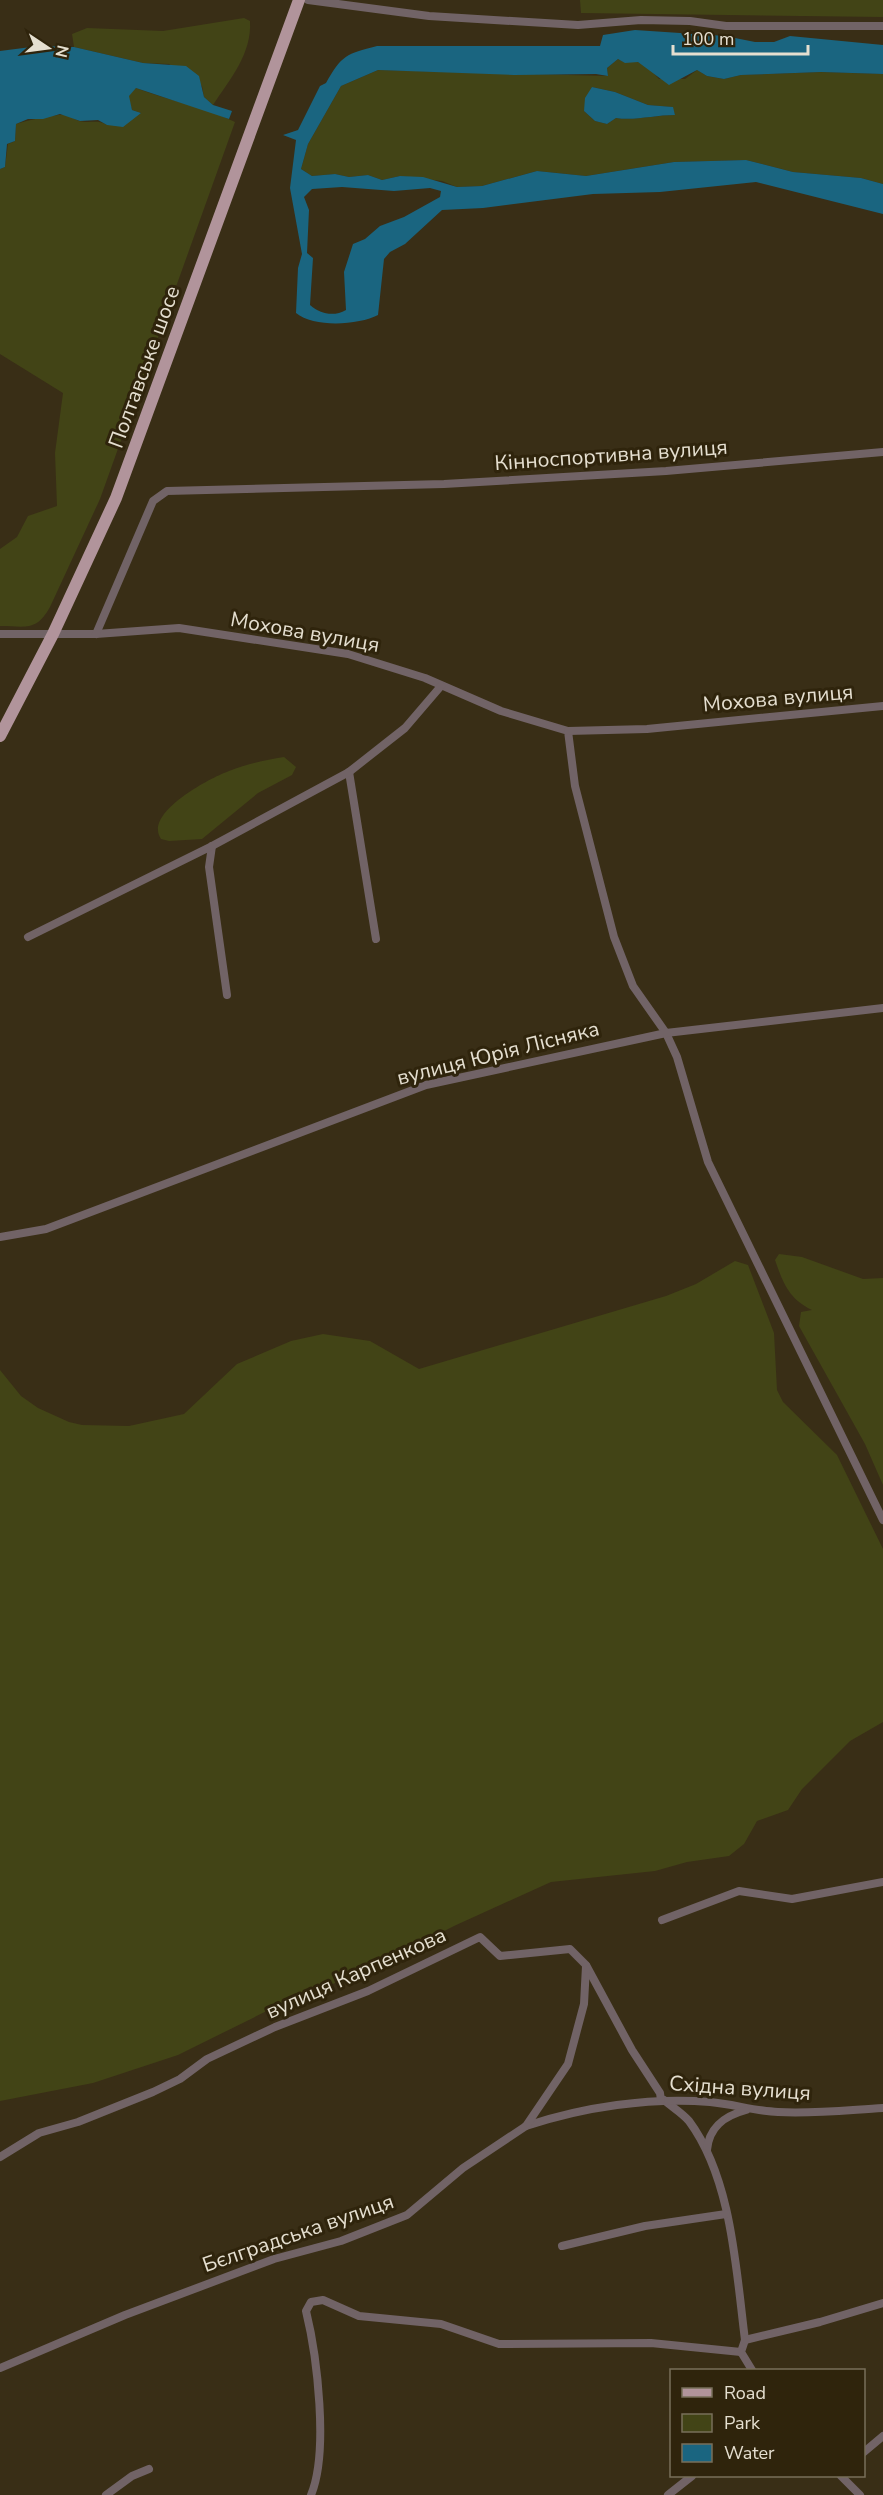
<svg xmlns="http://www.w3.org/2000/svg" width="883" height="2495" viewBox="0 0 883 2495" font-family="'Nunito Sans',sans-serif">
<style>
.green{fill:#424416;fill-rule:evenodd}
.water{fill:#1a6580;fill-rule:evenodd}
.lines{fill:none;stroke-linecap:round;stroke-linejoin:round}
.street{stroke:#716366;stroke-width:8}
.primary{stroke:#b1949b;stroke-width:12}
.labels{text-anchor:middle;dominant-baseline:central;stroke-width:6;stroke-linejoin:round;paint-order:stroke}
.street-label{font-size:21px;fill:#e5dfd0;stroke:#2f240c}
</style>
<rect width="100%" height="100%" fill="#392e16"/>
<g class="green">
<path d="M580 0H883V17L581 13Z"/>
<path d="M244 18 250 21C252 54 230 79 213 105L204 97 202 86 169 64 143 63 74 47 72 34 87 28 163 31Z"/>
<path d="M618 59C626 64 630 60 638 62 647 63 653 73 659 79H685L697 70 707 76 724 79 741 75 821 72 883 74V184L861 178 793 172 746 160 674 162 586 176 537 171 482 186 457 187 442 181 400 176 382 180 368 175 349 177 335 174 312 176 301 169 308 144 341 86 378 70 608 76 607 68ZM592 87 615 92 648 105 672 107 675 115C656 115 633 121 616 118L607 124 595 121 584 111Z"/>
<path d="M136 88C169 101 203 106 235 122L100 499 50 607C36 632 26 626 0 626V549L17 537 28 516 57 506 55 453 63 393 0 354V169L5 167 8 144 15 141 16 124C24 121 59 113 67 115 71 116 75 120 79 121 91 124 96 119 107 125L141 113 132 110 128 96Z"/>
<path d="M284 757 296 767 292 775 258 793 202 839 169 841 161 839C143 813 210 778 229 771 247 764 265 760 284 757Z"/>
<path d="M779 1254 802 1257 863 1279 883 1278V1485L865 1444 799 1326 801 1312 812 1310C789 1299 783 1283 775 1260Z"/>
<path d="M735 1261 748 1265 774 1333 777 1390 783 1402 837 1455 883 1549V1722L850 1741 802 1789 788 1810 757 1821 744 1844 729 1856 687 1862 655 1871 551 1882 454 1926 366 1971 281 2004 178 2055 93 2083 0 2101V1370L21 1396 38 1408 69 1422 82 1425 129 1426 184 1414 237 1364 291 1341 323 1334 370 1341 419 1369 666 1296 696 1284Z"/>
</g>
<g class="water">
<path d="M635 30 725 36 755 42H774L790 36 883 45V74L821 72 741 75 724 79 707 76 697 70 669 85 638 62 625 63 618 59 607 68 608 76 596 74 514 75 378 70 341 86 308 144 301 169 312 176 335 174 349 177 368 175 382 180 400 176 423 177 457 187 482 186 537 171 586 176 674 162 746 160 793 172 861 178 883 184V214L756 182 660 192 593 194 483 208 442 210 405 244 390 252 384 259 378 315C359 325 314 328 296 313L298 268 302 254 290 188 296 140 283 135 298 130 320 86 326 83C342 55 346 54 377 46H600L603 35ZM342 187 394 191 430 188 441 191 440 197 404 217 380 226 365 239 353 244 344 272 346 310C334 317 320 314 310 305L313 258 307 253 309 210 304 197 312 189Z"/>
<path d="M39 46 74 47 143 63 186 66 199 76 204 97 213 105 232 111 229 119 136 88 129 96 132 110 141 113 123 127 107 125 98 120 80 121 60 114 43 119H28L16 124 15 141 7 144 5 167 0 169V51Z"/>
<path d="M592 87 615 92 648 105 673 107 675 115C655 115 634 121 616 118L607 124 595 121 584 111 585 98Z"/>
</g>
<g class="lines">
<g class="street">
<path d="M308 0 429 16 578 25 641 20 690 21 726 26H883"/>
<path d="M0 634H96L179 628 348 654 425 678 501 711 568 731 575 786 614 937 633 986 666 1033 677 1057 708 1162 883 1520"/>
<path d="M96 634 153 501 167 491 444 484 666 471 883 452"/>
<path d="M568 731 647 729 883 706"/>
<path d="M349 772 376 939"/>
<path d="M212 846 209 867 227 995"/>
<path d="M28 937 212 846 349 772 405 728 441 686"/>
<path d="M0 1237 46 1229 426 1085 666 1033 883 1008"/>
<path d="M662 1920 739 1891 792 1899 883 1882"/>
<path d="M664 2100C672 2107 682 2113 689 2121 732 2179 736 2270 745 2340L741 2352 752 2370"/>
<path d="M526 2126C583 2107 650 2097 710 2102 733 2104 755 2111 778 2112 813 2114 848 2110 883 2108"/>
<path d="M707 2150C709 2127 724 2116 746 2110"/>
<path d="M0 2157 39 2133 78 2122 153 2092 180 2079 207 2059 275 2027 368 1991 480 1937 500 1956 570 1949 586 1965 632 2050 660 2093 661 2100"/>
<path d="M562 2246 645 2226 726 2214"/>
<path d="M745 2340 820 2322 883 2303"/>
<path d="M0 2368 125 2315 274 2259 341 2241 407 2215 463 2168 526 2126 568 2064 584 2004 586 1966"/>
<path d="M864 2452 883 2436"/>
<path d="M841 2476 860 2495"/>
<path d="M106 2495 132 2476 149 2469"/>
<path d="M311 2495C329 2452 317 2356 306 2311L311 2302 323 2300 359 2316 441 2324 499 2344 651 2343 741 2352"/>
<path d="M668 2495 692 2476"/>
</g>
<path class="primary" d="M0 736 53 634 116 498 299 0"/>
</g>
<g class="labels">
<g class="street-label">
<text transform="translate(144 367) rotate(-70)">Полтавське шосе</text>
<text transform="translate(611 455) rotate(-4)">Кінноспортивна вулиця</text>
<text transform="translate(305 632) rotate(10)">Мохова вулиця</text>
<text transform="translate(778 698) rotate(-5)">Мохова вулиця</text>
<text transform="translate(498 1053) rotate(-14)">вулиця Юрія Лісняка</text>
<text transform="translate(356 1973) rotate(-24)">вулиця Карпенкова</text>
<text transform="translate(740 2088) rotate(4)">Східна вулиця</text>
<text transform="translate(298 2233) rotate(-19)">Бєлградська вулиця</text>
</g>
</g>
<rect x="670" y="2369" width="195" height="108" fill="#2f240c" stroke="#786f5a" stroke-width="1.5"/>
<rect x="682" y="2388" width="30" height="9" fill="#b1949b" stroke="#786f5a" stroke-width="1.5"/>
<text x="724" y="2399" font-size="18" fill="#e5dfd0">Road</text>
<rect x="682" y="2414" width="30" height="18" fill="#424416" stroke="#786f5a" stroke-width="1.5"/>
<text x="724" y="2429" font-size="18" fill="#e5dfd0">Park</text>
<rect x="682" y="2444" width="30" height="18" fill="#1a6580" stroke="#786f5a" stroke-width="1.5"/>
<text x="724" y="2459" font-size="18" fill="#e5dfd0">Water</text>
<g transform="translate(48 48) rotate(103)" stroke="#2f240c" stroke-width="4.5" paint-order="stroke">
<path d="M0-4.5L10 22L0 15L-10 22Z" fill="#e5dfd0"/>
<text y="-9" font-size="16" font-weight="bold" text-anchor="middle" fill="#e5dfd0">N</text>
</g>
<path d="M673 45v9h135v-9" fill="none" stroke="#e5dfd0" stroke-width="3"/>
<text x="682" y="45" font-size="18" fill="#e5dfd0" stroke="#2f240c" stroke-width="4.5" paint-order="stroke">100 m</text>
</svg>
